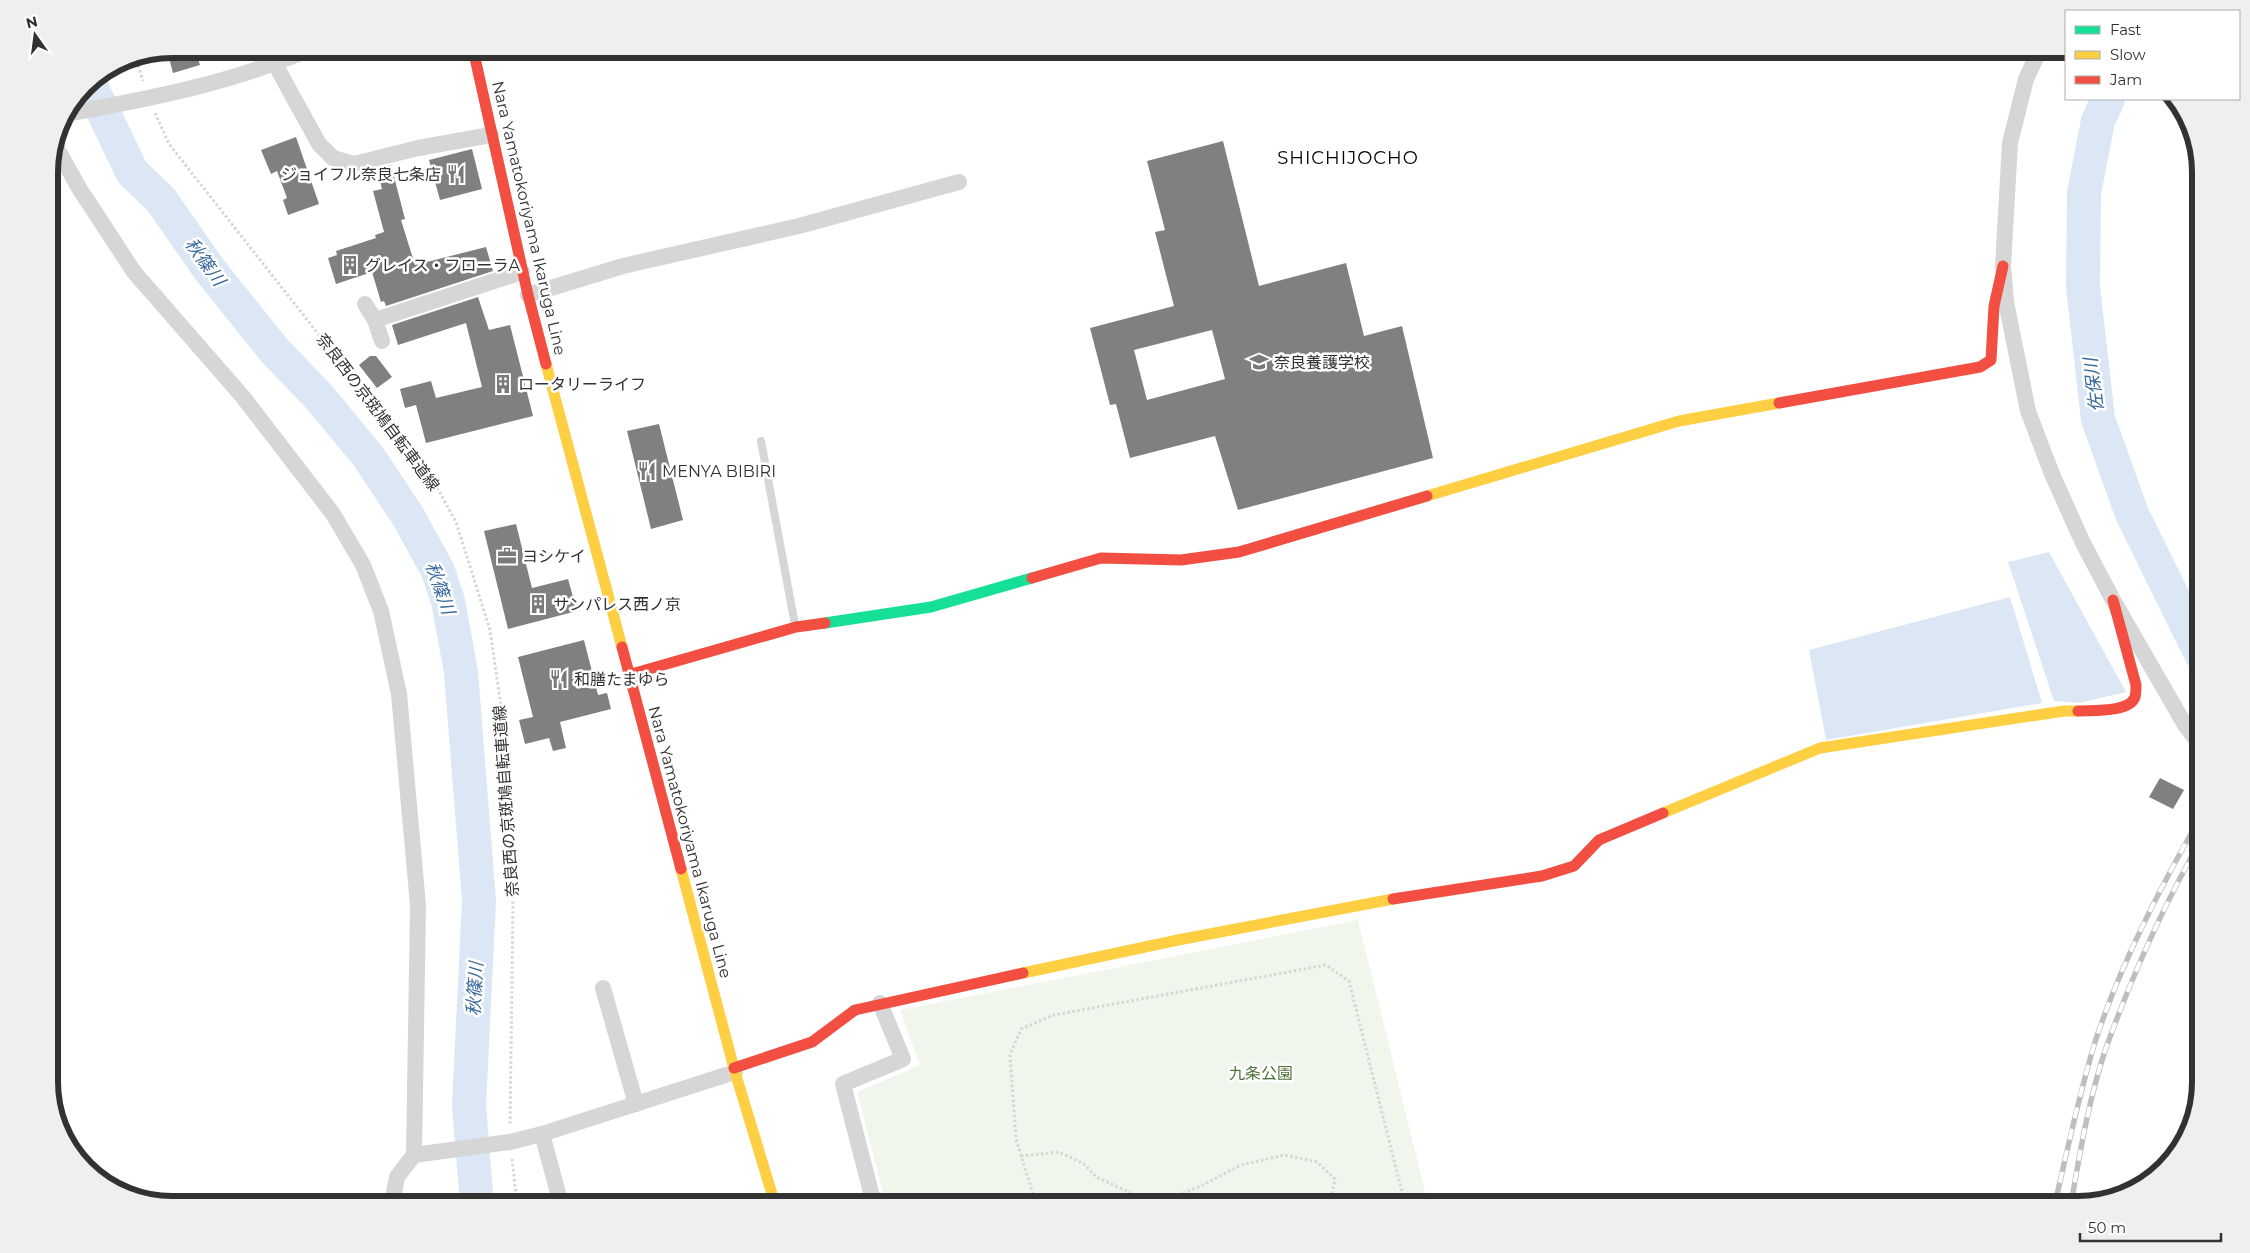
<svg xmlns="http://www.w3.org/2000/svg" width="2250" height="1253" viewBox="0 0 2250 1253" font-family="Montserrat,'Noto Sans JP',sans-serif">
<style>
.green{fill:#f1f6ed}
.water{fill:#dbe7f4}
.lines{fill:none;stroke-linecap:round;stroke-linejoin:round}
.river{stroke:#dbe7f4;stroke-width:34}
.building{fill:#808080;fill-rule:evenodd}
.path{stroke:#d6d6d6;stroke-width:3;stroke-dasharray:2.5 2.5;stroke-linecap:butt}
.lane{stroke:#d6d6d6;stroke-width:8}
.street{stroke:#d6d6d6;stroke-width:16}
.fast{stroke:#16e098;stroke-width:11}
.slow{stroke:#ffcf43;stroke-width:11}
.jam{stroke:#f24e42;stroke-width:11}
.rail-casing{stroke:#bebebe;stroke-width:5.5}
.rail{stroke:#fff;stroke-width:4;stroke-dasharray:11;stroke-linecap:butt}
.labels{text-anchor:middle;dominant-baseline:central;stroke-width:5;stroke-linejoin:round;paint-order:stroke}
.poi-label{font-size:16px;fill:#323232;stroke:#fff;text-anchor:start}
.street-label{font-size:16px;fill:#323232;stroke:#fff}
.park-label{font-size:16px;fill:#4e723b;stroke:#fff}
.neighbourhood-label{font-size:18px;letter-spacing:1px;fill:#000;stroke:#fff}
.water-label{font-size:18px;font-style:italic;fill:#386a9c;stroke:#fff}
.rim{fill:none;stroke:#323232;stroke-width:6}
</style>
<rect width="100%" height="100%" fill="#fff"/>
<path class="green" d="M1358 920 1428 1204H886L857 1092 920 1065 900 1010Z"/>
<g class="water">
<path d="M2049 552 2126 692 2079 703 2054 701 2008 562Z"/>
<path d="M2010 597 2042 703 1826 740 1809 650Z"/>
</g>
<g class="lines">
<g class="river">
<path d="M89 82 132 172 161 200 209 269 274 350 320 398 368 456 409 518 438 571 448 601 461 672 479 901 469 1105 477 1204"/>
<path d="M2108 99 2098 121 2084 193 2083 287 2098 419 2132 514 2201 654"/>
</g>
</g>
<g class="building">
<path d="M171 49H195L200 65 173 73 167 50Z"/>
<path d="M296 137 319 204 288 215 283 200 287 198 277 171 271 174 261 150Z"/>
<path d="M1223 141 1259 286 1346 263 1364 336 1402 326 1433 458 1238 510 1215 436 1130 458 1116 404 1110 405 1090 328 1174 306 1155 232 1165 230 1147 161ZM1212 330 1225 379 1147 400 1134 350Z"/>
<path d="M472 149 482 189 440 200 429 160Z"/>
<path d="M391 165 405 219 401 220 415 265 486 247 493 271 386 306 384 301 381 302 372 272 336 284 328 258 337 255 336 251 376 238 375 235 384 232 373 191 382 189 377 169Z"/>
<path d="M478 297 489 330 510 325 533 416 426 443 416 405 405 408 400 389 431 381 436 398 482 387 466 323 398 345 392 325Z"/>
<path d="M370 356H376L392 377 377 388 359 365Z"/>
<path d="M659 424 683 520 651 529 627 431Z"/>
<path d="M516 524 532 588 568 579 577 611 508 629 484 531Z"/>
<path d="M584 640 598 695 607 693 611 709 560 722 566 748 553 751 549 738 525 744 519 720 533 717 518 657Z"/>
<path d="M2160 778 2184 790 2173 809 2149 797Z"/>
</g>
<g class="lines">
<g class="path">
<path d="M135 56 143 81"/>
<path d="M155 113 169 144 433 480 456 522 490 630 505 734 513 905 510 1125"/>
<path d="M1021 1156 1059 1152 1084 1164 1096 1177 1155 1204"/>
<path d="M512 1159 517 1204"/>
<path d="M1036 1204 1016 1139 1010 1055 1021 1029 1054 1015 1326 965 1349 981 1405 1204"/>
<path d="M1155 1204 1199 1187 1241 1165 1285 1155 1317 1162 1335 1179 1330 1204"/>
</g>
<path class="lane" d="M761 441 795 625"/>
<g class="street">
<path d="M2040 49 2026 79 2010 143 2003 266 2006 302 2028 411 2052 474 2083 543 2113 600 2185 725 2201 746"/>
<path d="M275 64 319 144 333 158 354 164 418 148 491 135"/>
<path d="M65 114C149 99 232 83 310 49"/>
<path d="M54 143 79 188 134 272 243 397 333 514 363 565 381 611 399 694 418 905 414 1155"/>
<path d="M528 295 623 266 799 226 959 182"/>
<path d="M365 304 375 320"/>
<path d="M382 341 375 320 522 272"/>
<path d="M603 988 636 1104"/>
<path d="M542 1134 561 1204"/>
<path d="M392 1204 397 1177 414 1155 510 1142 542 1134 735 1072"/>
<path d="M874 1204 843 1084 903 1059 880 1003"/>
</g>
<path class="fast" d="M825 623 931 607 1032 578"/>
<g class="slow">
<path d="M546 364 622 647"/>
<path d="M1427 496 1679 421 1779 403"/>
<path d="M1663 813 1820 748 2064 711H2078"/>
<path d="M681 869 735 1072 775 1204"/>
<path d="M1023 973 1178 940 1393 899"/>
</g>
<g class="jam">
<path d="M473 49 528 295 546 364"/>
<path d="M1779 403 1980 367 1991 360 1994 306 2003 266"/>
<path d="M1032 578 1101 558 1181 560 1239 552 1427 496"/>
<path d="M622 647 681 869"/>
<path d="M628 675 796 627 825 623"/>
<path d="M2078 711C2092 710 2129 713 2135 697 2136 694 2136 689 2136 685L2113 600"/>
<path d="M1393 899 1542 876 1574 866 1599 840 1663 813"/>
<path d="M734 1068 812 1042 855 1010 1023 973"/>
</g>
<g class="rail-casing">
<g id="rail">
<path d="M2055 1204C2067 1150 2079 1095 2095 1042 2121 963 2160 888 2201 816"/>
<path d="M2071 1204C2080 1152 2089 1098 2106 1048 2132 976 2163 906 2201 840"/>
</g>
</g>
<use href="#rail" class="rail"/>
</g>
<defs>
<g id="restaurant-bare" transform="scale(1.5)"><path d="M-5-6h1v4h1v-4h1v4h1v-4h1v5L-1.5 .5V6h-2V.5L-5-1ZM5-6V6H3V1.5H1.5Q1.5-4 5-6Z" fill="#7a7a7a" stroke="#fff" stroke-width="2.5" paint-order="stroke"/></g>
<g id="building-bare" transform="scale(1.5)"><path d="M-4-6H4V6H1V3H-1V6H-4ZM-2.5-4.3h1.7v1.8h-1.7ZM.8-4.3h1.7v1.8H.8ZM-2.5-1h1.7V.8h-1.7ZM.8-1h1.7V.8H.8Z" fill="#7a7a7a" stroke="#fff" stroke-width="2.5" paint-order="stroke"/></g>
<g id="school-bare" transform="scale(1.5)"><path d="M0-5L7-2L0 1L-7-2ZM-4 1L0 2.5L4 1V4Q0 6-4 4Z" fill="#7a7a7a" stroke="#fff" stroke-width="2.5" paint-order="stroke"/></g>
<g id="office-bare" transform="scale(1.5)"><path d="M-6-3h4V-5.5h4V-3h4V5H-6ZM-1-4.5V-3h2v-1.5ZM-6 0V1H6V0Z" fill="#7a7a7a" stroke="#fff" stroke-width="2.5" paint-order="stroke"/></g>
</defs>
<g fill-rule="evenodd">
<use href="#restaurant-bare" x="456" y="174"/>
<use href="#building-bare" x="350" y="265"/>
<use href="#school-bare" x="1259" y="362"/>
<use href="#building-bare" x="503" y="384"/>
<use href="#restaurant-bare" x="647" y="471"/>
<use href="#office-bare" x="507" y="556"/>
<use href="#building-bare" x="538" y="604"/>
<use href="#restaurant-bare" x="559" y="679"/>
</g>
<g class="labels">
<g class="poi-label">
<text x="441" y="174" text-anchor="end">ジョイフル奈良七条店</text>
<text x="365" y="265">グレイス・フローラA</text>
<text x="1274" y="362">奈良養護学校</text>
<text x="518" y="384">ロータリーライフ</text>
<text x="662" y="471">MENYA BIBIRI</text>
<text x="522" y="556">ヨシケイ</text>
<text x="553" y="604">サンパレス西ノ京</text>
<text x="574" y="679">和膳たまゆら</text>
</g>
<g class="street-label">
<text transform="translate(529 218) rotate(77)">Nara Yamatokoriyama Ikaruga Line</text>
<text transform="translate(378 412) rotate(53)">奈良西の京斑鳩自転車道線</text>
<text transform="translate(506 801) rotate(-94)">奈良西の京斑鳩自転車道線</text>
<text transform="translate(690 842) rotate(75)">Nara Yamatokoriyama Ikaruga Line</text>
</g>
<g class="park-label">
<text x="1261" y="1073">九条公園</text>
</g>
<g class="neighbourhood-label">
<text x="1348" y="158">SHICHIJOCHO</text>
</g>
<g class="water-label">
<text transform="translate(205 262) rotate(54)">秋篠川</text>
<text transform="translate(2094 385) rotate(-97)">佐保川</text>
<text transform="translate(440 588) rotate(71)">秋篠川</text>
<text transform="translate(475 989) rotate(-87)">秋篠川</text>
</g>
</g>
<path d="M0 0H2250V1253H0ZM172 58H2078A114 114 0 0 1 2192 172V1082A114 114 0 0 1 2078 1196H172A114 114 0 0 1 58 1082V172A114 114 0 0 1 172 58Z" fill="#efefef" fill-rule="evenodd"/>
<path class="rim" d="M172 58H2078A114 114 0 0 1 2192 172V1082A114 114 0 0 1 2078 1196H172A114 114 0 0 1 58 1082V172A114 114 0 0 1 172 58Z"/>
<rect x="2065" y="10" width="175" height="90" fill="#ffffff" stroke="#adadad"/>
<rect x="2075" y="26" width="25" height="8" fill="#16e098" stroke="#adadad"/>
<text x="2110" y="35" font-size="15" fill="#323232">Fast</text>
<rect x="2075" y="51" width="25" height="8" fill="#ffcf43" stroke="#adadad"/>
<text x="2110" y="60" font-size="15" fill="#323232">Slow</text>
<rect x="2075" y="76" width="25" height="8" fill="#f24e42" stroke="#adadad"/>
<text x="2110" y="85" font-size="15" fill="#323232">Jam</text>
<g transform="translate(35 35) rotate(346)" stroke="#ffffff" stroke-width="4" paint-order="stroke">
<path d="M0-4L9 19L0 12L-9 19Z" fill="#323232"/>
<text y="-8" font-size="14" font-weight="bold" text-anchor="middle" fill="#323232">N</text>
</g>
<path d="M2080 1233v8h141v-8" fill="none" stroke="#323232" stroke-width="2.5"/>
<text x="2088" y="1233" font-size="15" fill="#323232" stroke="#ffffff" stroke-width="4" paint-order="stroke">50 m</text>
</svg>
